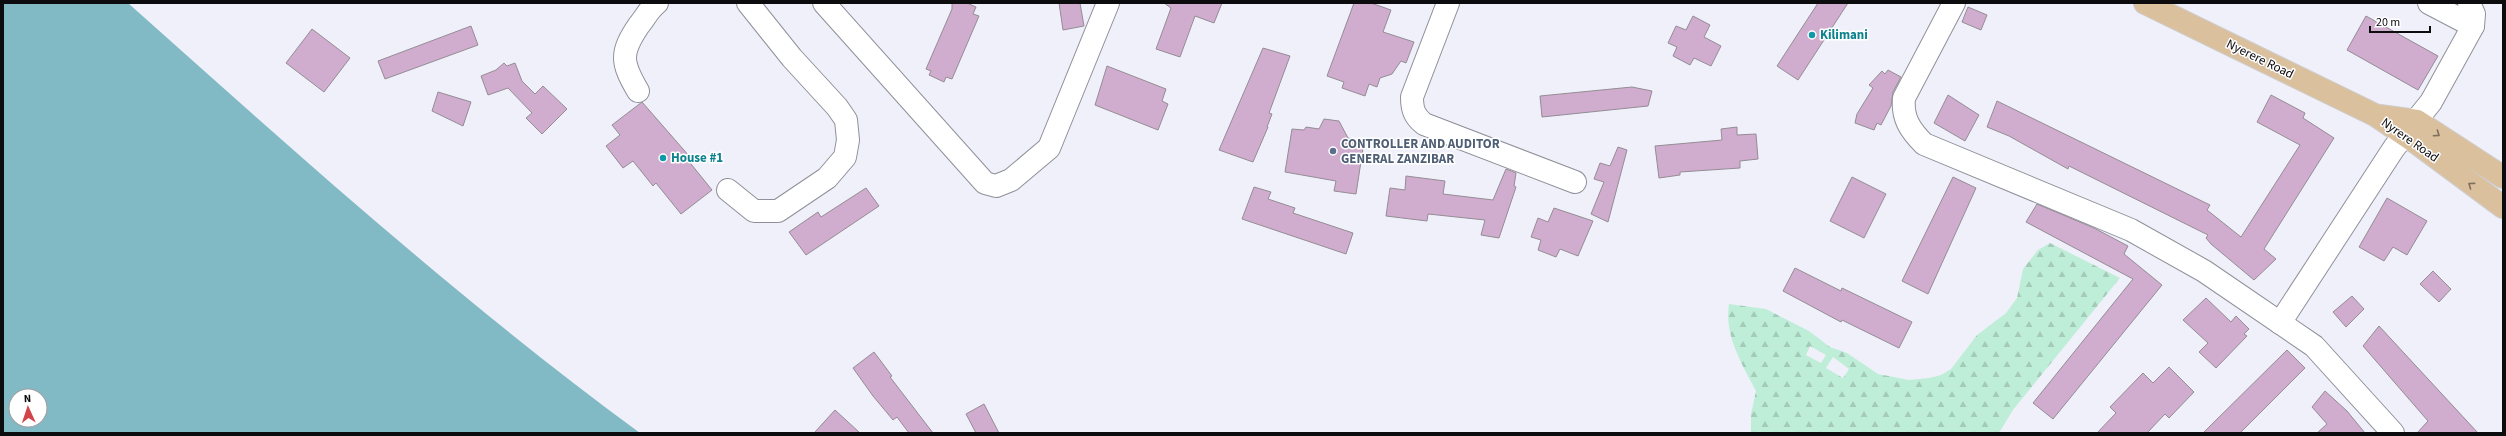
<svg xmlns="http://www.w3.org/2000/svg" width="2506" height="436" viewBox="0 0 2506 436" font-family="'Source Sans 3',sans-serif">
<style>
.forest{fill:url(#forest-firs);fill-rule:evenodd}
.water{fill:#81bac4;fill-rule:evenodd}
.building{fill:#d0acce;stroke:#948d94}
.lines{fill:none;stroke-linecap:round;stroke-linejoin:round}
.street-casing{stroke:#8f9099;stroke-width:24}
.primary-casing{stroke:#cececf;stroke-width:24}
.street{stroke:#fff;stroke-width:22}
.primary{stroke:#dbc09e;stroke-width:22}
.oneway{stroke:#7e6f5e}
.culture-dot{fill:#0f9aa8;stroke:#fff;stroke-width:1.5}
.service-dot{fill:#5c6f8a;stroke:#fff;stroke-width:1.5}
.labels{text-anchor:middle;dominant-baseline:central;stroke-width:3;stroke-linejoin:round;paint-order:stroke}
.culture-label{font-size:13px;font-weight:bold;fill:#0d838f;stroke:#fff;text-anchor:start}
.street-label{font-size:13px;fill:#0c0c0f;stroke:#fff}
.service-label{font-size:13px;font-weight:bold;fill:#4e5e75;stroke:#fff;text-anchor:start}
</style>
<defs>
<pattern id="forest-firs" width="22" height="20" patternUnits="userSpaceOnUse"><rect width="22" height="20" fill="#bfeed8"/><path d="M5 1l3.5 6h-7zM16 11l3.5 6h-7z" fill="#a3cbb8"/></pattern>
</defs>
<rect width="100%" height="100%" fill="#f0f0fa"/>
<path class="forest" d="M2050 243 2120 278 2013 410 1999 433H1751V414L1756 391C1742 364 1724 336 1729 304L1766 309 1809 331 1830 347 1847 353 1878 374 1909 380 1929 378 1941 375 1951 369 1977 335 2006 313 2017 298 2023 269 2038 250ZM1810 346 1826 355 1821 363 1806 355ZM1833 357 1849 369 1843 378 1826 368Z"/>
<path class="water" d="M3 3H128C294 151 460 301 640 433H3ZM16 396H40V420H16Z"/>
<g class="building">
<path d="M952 3H967L976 7 973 14 979 16 952 79 946 77 944 82 929 75 931 71 926 69 952 9Z"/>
<path d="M1059 3H1080L1084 26 1063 30Z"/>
<path d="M1164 3H1222L1214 23 1195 16 1180 57 1156 49 1171 8Z"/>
<path d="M1354 3H1371L1391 10 1383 32 1414 42 1406 63 1401 61 1392 74 1380 78 1377 87 1369 84 1365 96 1342 88 1344 82 1327 76Z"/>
<path d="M1818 3H1848L1798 80 1777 66Z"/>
<path d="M1968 7 1987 15 1981 30 1962 22Z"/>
<path d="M1693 16 1710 25 1704 37 1721 46 1711 66 1694 58 1690 65 1673 56 1677 47 1668 43 1676 26 1686 30Z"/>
<path d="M2366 16 2438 56 2418 90 2347 50Z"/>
<path d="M471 26 478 45 385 79 378 61Z"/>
<path d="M312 29 350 58 324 92 286 63Z"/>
<path d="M1263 48 1290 56 1269 113 1272 114 1267 127H1268L1253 162 1219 150Z"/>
<path d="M504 63 507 66 515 63 522 81 535 94 543 86 567 109 542 134 526 118 532 113 508 88 488 95 481 76 496 70Z"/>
<path d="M1107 66 1166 89 1162 101 1168 104 1158 130 1095 105Z"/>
<path d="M1888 70 1901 77 1893 92 1891 106 1881 125 1877 123 1874 130 1855 123 1857 114 1873 88 1869 85 1882 71 1885 74Z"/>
<path d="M1632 87 1652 91 1648 106 1542 117 1540 96Z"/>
<path d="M438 92 471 102 463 126 432 111Z"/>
<path d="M1948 95 1979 115 1965 141 1934 123Z"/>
<path d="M2271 95 2305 113 2303 118 2334 138 2264 249 2276 259 2254 280 2211 244 2206 238 2208 235 2069 166 2068 169 2009 136 1987 127 1997 101 2210 205 2207 210 2241 237 2300 145 2257 122Z"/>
<path d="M642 102 690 157 687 159 712 190 681 214 656 183 653 186 633 161 623 168 606 146 620 135 612 125Z"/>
<path d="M1324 119 1339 121 1348 138 1364 142 1356 194 1334 191 1336 181 1285 172 1292 129 1304 130 1306 127 1319 129Z"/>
<path d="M1737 127V135L1756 134 1758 159 1740 161V168L1680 172V175L1659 178 1655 146 1722 140 1721 129Z"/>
<path d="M1618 147 1627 150 1608 222 1591 214 1604 182 1594 179 1600 163 1610 166Z"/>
<path d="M1506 169 1516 173 1514 186 1516 187 1499 238 1481 235 1485 220 1428 214 1427 221 1386 216 1390 188 1405 190 1406 176 1445 181 1443 194 1493 200Z"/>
<path d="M1852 177 1886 194 1864 238 1830 221Z"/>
<path d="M1953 177 1976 188 1928 294 1902 281Z"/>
<path d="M1254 187 1271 192 1268 199 1295 208 1293 213 1353 233 1346 254 1242 219Z"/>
<path d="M866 188 879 206 806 255 789 232 818 212 821 217Z"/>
<path d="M2387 198 2427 221 2407 255 2393 247 2384 261 2359 247Z"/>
<path d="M2037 204 2094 228 2128 246 2124 254 2162 285 2053 419 2033 403 2133 279 2026 222Z"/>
<path d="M1554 208 1593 221 1578 256 1560 249 1556 257 1538 250 1541 240 1531 237 1538 218 1548 222Z"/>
<path d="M1795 268 1841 291 1842 288 1912 322 1899 348 1842 320 1841 322 1783 291Z"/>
<path d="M2433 271 2451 289 2439 302 2420 284Z"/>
<path d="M2352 296 2364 309 2346 327 2333 312Z"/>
<path d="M2206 298 2231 322 2236 316 2249 329 2244 334 2247 336 2216 368 2199 352 2208 343 2183 320Z"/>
<path d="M2379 326 2478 433H2417L2428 421 2363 346Z"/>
<path d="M2287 350 2305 368 2240 433H2203Z"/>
<path d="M874 352 892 376 890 377 933 433H909L897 417 893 420 873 396 853 368Z"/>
<path d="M2169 367 2194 392 2169 418 2165 414 2147 433H2097L2116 413 2110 407 2143 373 2153 383Z"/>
<path d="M2325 391 2347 411 2365 433H2317L2327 424 2312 407Z"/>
<path d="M984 404 999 433H976L966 414Z"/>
<path d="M835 410 860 433H814Z"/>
</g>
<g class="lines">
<g class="street-casing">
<g id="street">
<path d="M824 3 985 183 996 186 1011 180 1049 148 1108 3"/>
<path d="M1448 3 1412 97C1412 109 1414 116 1424 124L1575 182"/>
<path d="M1954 3 1904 98C1902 118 1910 130 1924 144L2131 230 2204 271 2314 346 2393 433"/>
<path d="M2429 3 2473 26"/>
<path d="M638 91C621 62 620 53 639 25 645 18 649 9 657 3"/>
<path d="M728 190 754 211H778L827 178 845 157 848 140 846 120 837 107 792 58 748 3"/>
<path d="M2280 323 2394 148 2431 102 2473 26 2474 14 2469 3"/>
</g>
</g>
<g class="primary-casing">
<g id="primary">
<path d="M2145 3 2375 115 2418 144 2503 207"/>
<path d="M2380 116 2417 121 2503 177"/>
</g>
</g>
<use href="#street" class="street"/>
<use href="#primary" class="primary"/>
</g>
<defs><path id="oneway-chevron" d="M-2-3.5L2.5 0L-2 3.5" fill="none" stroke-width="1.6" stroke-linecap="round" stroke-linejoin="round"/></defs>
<g class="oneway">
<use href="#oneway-chevron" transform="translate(2437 134) rotate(34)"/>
<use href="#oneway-chevron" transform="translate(2471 185) rotate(-144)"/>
</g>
<g class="culture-dot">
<circle cx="1812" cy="35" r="4"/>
<circle cx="663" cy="158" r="4"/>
</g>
<circle class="service-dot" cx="1333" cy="151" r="4"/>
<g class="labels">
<g class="culture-label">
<text x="1820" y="35">Kilimani</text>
<text x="671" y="158">House #1</text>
</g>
<g class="street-label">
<text transform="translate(2260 59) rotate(26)">Nyerere Road</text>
<text transform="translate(2410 140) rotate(35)">Nyrere Road</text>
</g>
<g class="service-label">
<text x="1341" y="144">CONTROLLER AND AUDITOR<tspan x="1341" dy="15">GENERAL ZANZIBAR</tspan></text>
</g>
</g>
<rect width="2506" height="436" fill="none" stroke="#0c0c0f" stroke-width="8"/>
<g transform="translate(28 408) rotate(357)"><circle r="19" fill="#ffffff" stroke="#9e9e9f"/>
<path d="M0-3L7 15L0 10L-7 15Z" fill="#d3434a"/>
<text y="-6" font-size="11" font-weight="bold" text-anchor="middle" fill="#0c0c0f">N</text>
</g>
<path d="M2370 26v6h60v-6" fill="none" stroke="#0c0c0f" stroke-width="2"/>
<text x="2376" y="26" font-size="12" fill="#0c0c0f" stroke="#ffffff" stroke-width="3" paint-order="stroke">20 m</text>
</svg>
